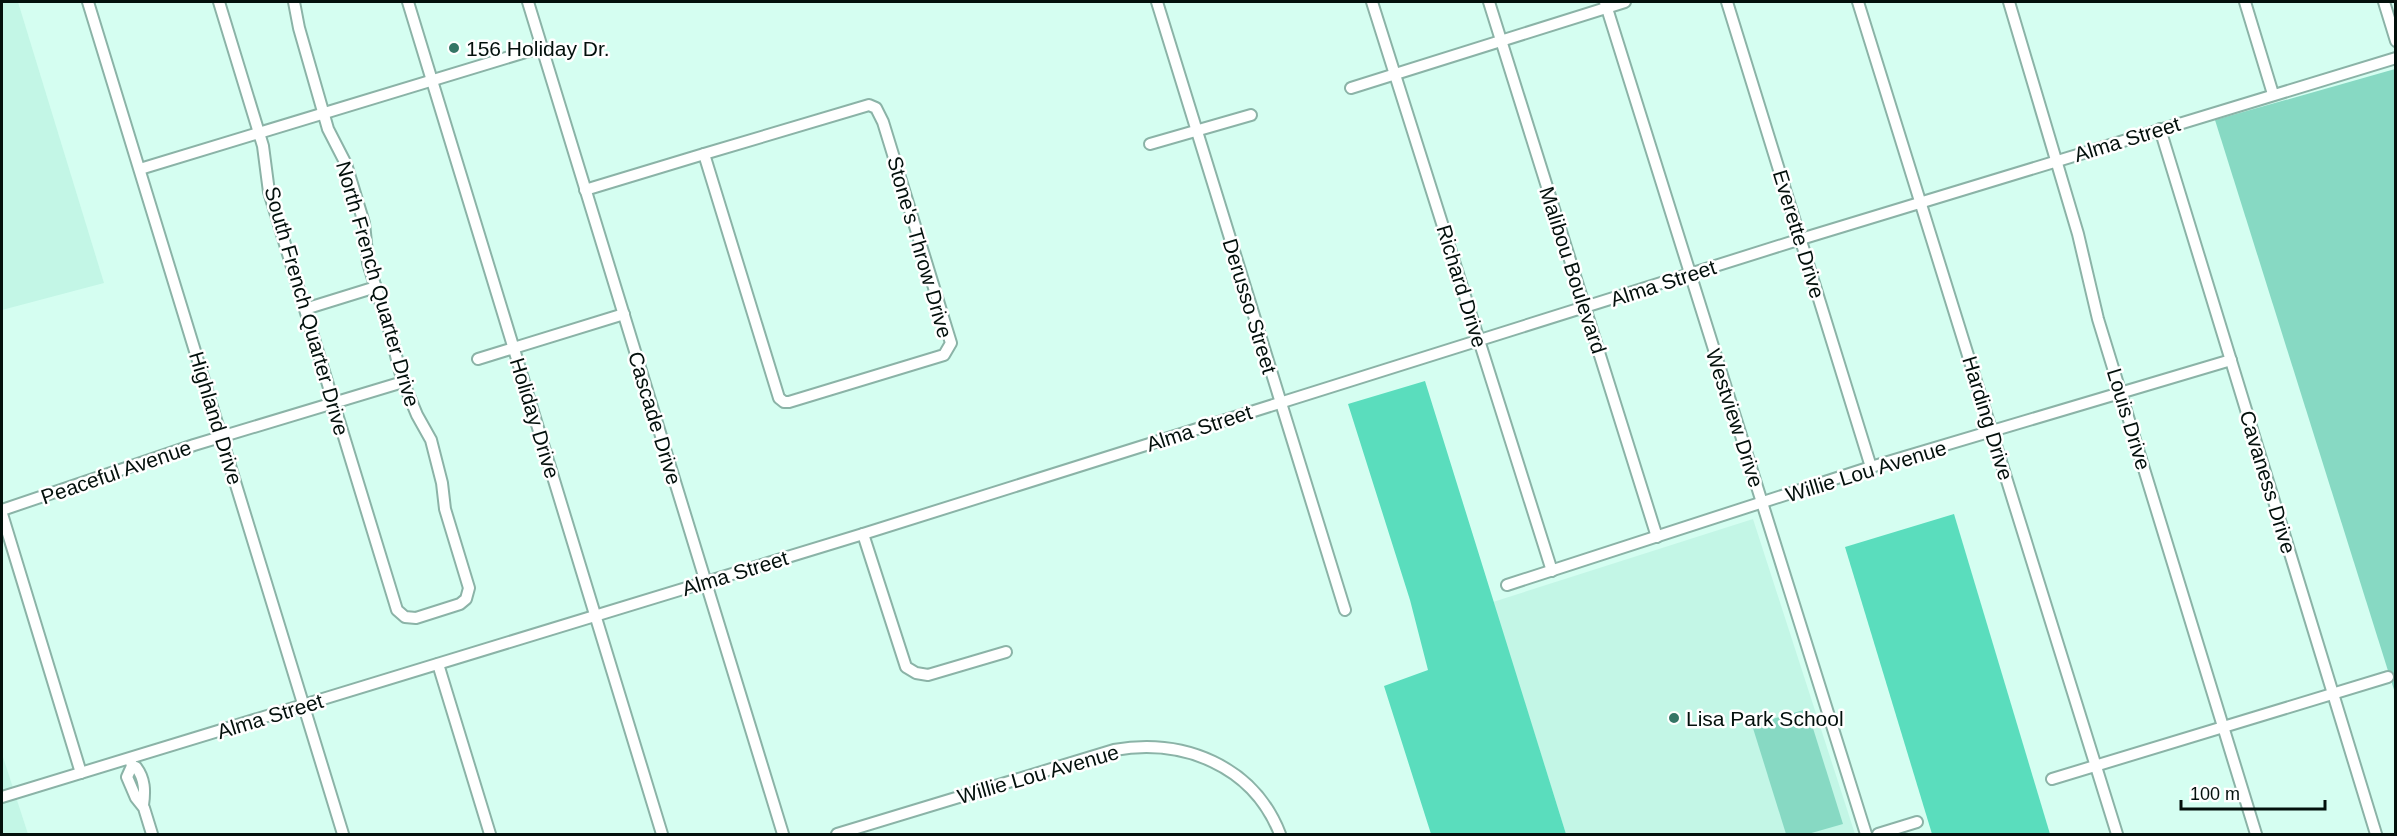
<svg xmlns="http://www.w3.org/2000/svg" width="2397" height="836" viewBox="0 0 2397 836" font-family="Helvetica,sans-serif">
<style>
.built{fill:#c3f6e6}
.green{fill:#87d9c3}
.forest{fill:#5addbd}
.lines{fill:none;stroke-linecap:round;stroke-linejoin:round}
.minor-casing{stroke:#8bb3a7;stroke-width:14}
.minor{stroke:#fff;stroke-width:10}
.poi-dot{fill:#347565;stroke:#fff;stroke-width:2}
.labels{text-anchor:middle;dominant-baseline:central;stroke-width:5;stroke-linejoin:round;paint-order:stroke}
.poi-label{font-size:21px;fill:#03100c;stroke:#fff;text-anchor:start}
.street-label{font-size:21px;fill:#03100c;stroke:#fff}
</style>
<rect width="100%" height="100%" fill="#d5fef1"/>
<g class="built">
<path d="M2 2H18L104 283 2 310Z"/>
<path d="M1753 519 1855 834H1566L1493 602Z"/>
<path d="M2 754 28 834H2Z"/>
</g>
<g class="green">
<path d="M2395 69V693L2215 120Z"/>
<path d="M1807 709 1843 824 1808 834H1786L1752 725Z"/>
</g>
<g class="forest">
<path d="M1425 381 1566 834H1431L1384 686 1428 670 1410 600 1348 404Z"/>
<path d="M1954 514 2050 834H1932L1845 547Z"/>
</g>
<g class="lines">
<g class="minor-casing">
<g id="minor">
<path d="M88 2 343 834"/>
<path d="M219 2 263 146 269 192 397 610 405 617 416 618 460 604 466 599 469 588 445 509 442 483 431 440 417 415 402 379 390 332 368 263 364 223 346 164 328 129 299 28 294 2"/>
<path d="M408 2 662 834"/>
<path d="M528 2 783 834"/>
<path d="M1157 2 1345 610"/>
<path d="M1372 2 1552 571"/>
<path d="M1489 2 1657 537"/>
<path d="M1605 2 1866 834"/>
<path d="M1727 2 1871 467"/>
<path d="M1858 2 2117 834"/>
<path d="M2009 2 2078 234 2098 319 2256 834"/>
<path d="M2245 2 2273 94"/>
<path d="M2384 2 2396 41"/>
<path d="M1351 88 1625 2"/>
<path d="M869 105 876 108 883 122 951 343 944 355 789 402H784L779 398 704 154Z"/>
<path d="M2160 129 2376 834"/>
<path d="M1150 144 1251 115"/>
<path d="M140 169 542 47"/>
<path d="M585 190 704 154"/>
<path d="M305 309 376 287"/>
<path d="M478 359 624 314"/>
<path d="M2 510 194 445 403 382"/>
<path d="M2 514 81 773"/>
<path d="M863 534 906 667 916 673 928 675 1006 652"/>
<path d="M1507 585 1871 467 2231 360"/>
<path d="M438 664 490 834"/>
<path d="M130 759 132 766 127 777 136 798 144 808 152 834"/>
<path d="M132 766 136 767C145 779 145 791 143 805"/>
<path d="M2052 779 2388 677"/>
<path d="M2 797 863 534 1801 239 2396 58"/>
<path d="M837 834 1114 750C1183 738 1253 765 1280 834"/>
<path d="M1878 834 1917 822"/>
</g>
</g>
<use href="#minor" class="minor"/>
</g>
<g class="poi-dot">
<circle cx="454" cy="48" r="6"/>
<circle cx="1674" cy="718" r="6"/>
</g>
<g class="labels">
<g class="poi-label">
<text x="466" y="48">156 Holiday Dr.</text>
<text x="1686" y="718">Lisa Park School</text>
</g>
<g class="street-label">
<text transform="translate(2127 139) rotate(-17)">Alma Street</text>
<text transform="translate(1799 234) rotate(73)">Everette Drive</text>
<text transform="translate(920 247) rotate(74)">Stone's Throw Drive</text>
<text transform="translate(1573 270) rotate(72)">Malibou Boulevard</text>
<text transform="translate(1663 283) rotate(-18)">Alma Street</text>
<text transform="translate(378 284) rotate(74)">North French Quarter Drive</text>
<text transform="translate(1462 286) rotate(73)">Richard Drive</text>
<text transform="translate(1250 306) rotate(73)">Derusso Street</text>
<text transform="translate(307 311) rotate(74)">South French Quarter Drive</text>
<text transform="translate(216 418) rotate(73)">Highland Drive</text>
<text transform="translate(535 418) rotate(73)">Holiday Drive</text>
<text transform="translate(655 418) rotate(73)">Cascade Drive</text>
<text transform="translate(1735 418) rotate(72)">Westview Drive</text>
<text transform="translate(1988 418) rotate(73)">Harding Drive</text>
<text transform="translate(2129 419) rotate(73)">Louis Drive</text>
<text transform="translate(1199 428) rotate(-18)">Alma Street</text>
<text transform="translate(1866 471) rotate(-17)">Willie Lou Avenue</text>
<text transform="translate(116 472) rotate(-19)">Peaceful Avenue</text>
<text transform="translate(2268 482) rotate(73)">Cavaness Drive</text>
<text transform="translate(735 573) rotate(-17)">Alma Street</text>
<text transform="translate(270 716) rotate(-17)">Alma Street</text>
<text transform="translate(1038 774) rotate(-16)">Willie Lou Avenue</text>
</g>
</g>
<rect width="2397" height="836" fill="none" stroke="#03100c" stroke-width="6"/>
<path d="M2181 800v9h144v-9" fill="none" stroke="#03100c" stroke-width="3"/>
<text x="2190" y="800" font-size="18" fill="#03100c" stroke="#ffffff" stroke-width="4.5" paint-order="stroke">100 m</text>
</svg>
